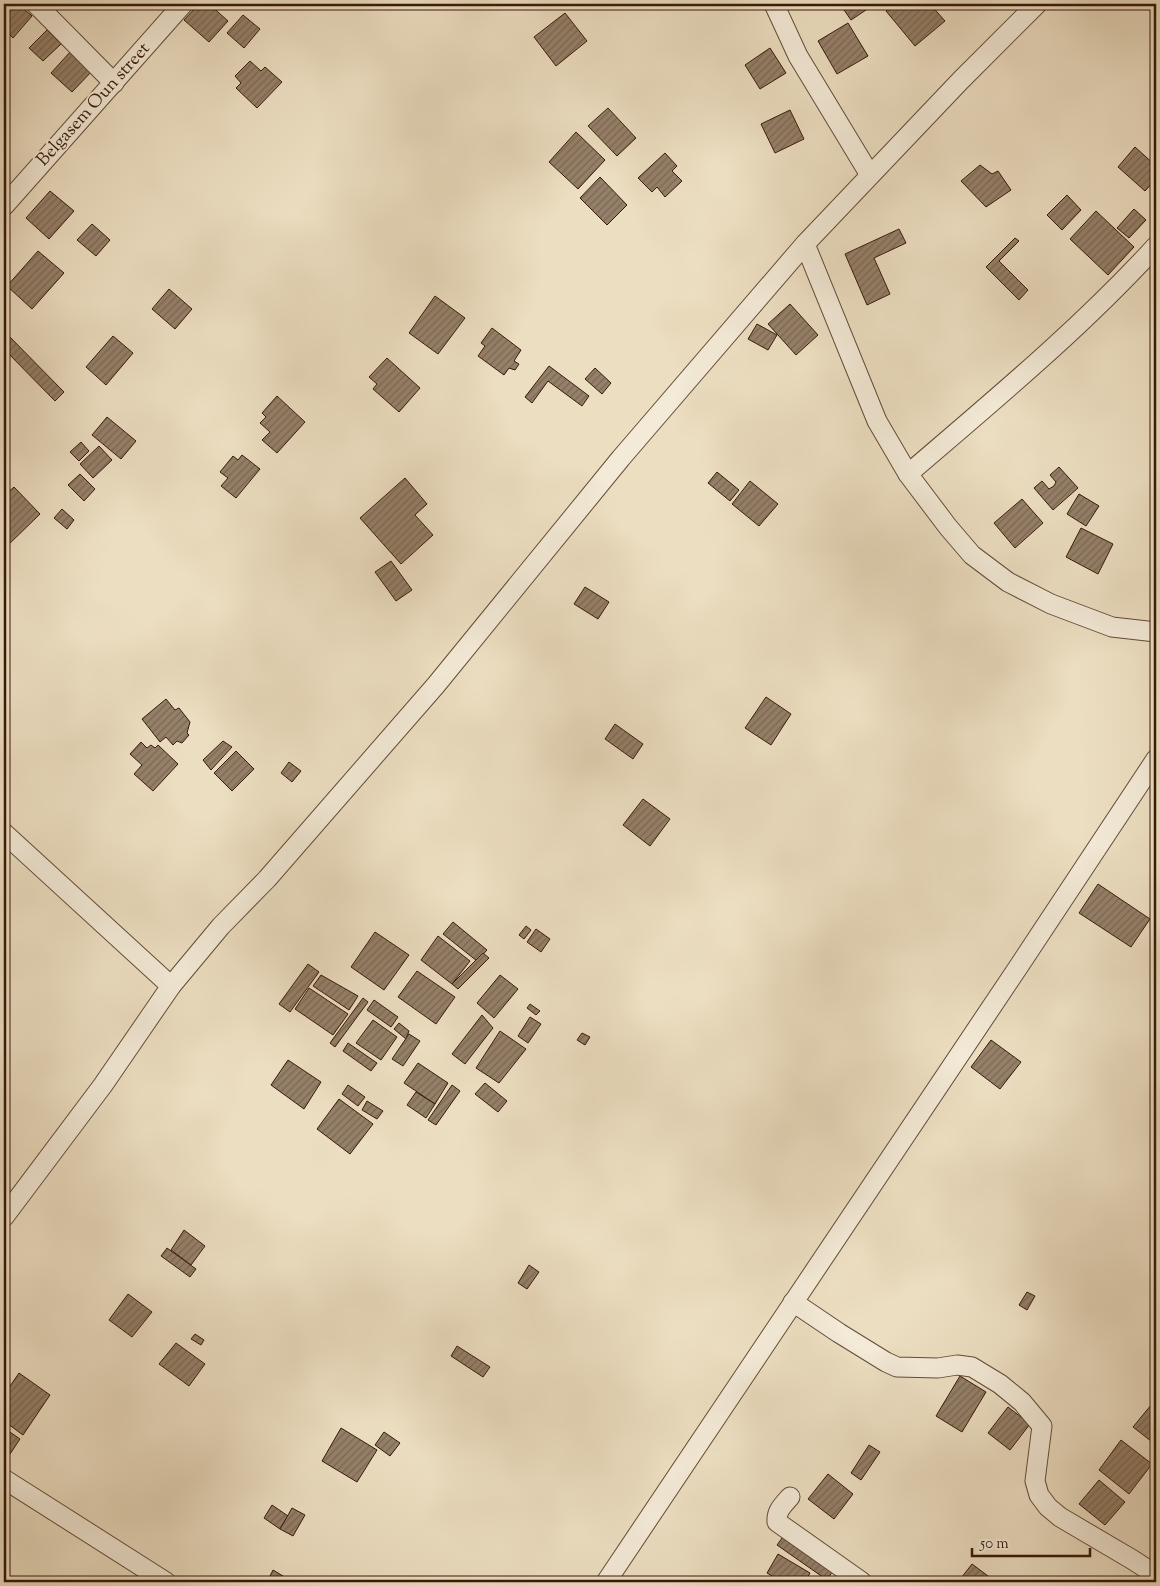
<svg xmlns="http://www.w3.org/2000/svg" width="1160" height="1586" viewBox="0 0 1160 1586" font-family="'Sorts Mill Goudy',serif">
<style>
.building{fill:url(#building-hatch);stroke:#371a09}
.lines{fill:none;stroke-linecap:round;stroke-linejoin:round}
.minor-casing{stroke:#644b37;stroke-width:21}
.minor{stroke:#f3ead7;stroke-width:19}
.labels{text-anchor:middle;dominant-baseline:central;stroke-width:4;stroke-linejoin:round;paint-order:stroke}
.street-label{font-size:18px;fill:#371a09;stroke:#f3ead7}
</style>
<defs>
<pattern id="building-hatch" width="6" height="6" patternUnits="userSpaceOnUse" patternTransform="scale(1.25)"><rect width="6" height="6" fill="#958069"/><path d="M-1 1l2-2M0 6l6-6M5 7l2-2" fill="none" stroke="#7a6855"/></pattern>
</defs>
<rect width="100%" height="100%" fill="#ecdec1"/>
<filter id="stains"><feTurbulence type="fractalNoise" baseFrequency=".004" numOctaves="4"/><feColorMatrix values="0 0 0 0 .2 0 0 0 0 .09 0 0 0 0 .02 0 0 0 .5 -.17"/></filter>
<radialGradient id="worn" r=".72"><stop offset=".6" stop-color="#630" stop-opacity="0"/><stop offset="1" stop-color="#630" stop-opacity=".3"/></radialGradient>
<g class="building">
<path d="M10 4H18L32 16 13 38 4 29V10Z"/>
<path d="M199 4H209L228 21 209 42 184 20Z"/>
<path d="M846 4H875L851 20 842 7Z"/>
<path d="M895 4H930L945 21 915 46 886 11Z"/>
<path d="M565 13 587 41 556 66 534 37Z"/>
<path d="M243 15 260 29 244 48 227 33Z"/>
<path d="M848 23 868 56 837 74 818 41Z"/>
<path d="M47 30 61 44 43 61 29 48Z"/>
<path d="M770 48 786 73 760 89 745 65Z"/>
<path d="M71 51 93 70 72 92 51 73Z"/>
<path d="M250 61 261 71 265 67 282 82 257 108 236 88 241 83 235 76Z"/>
<path d="M608 108 636 138 617 156 588 126Z"/>
<path d="M790 110 804 139 775 153 761 124Z"/>
<path d="M576 132 605 160 578 189 549 162Z"/>
<path d="M1135 147 1156 166V179L1145 191 1118 167Z"/>
<path d="M665 153 677 166 672 171 682 181 665 197 657 187 652 192 638 178Z"/>
<path d="M980 165 992 174 998 171 1011 190 986 207 961 181Z"/>
<path d="M600 177 627 205 607 225 580 198Z"/>
<path d="M50 191 74 211 49 239 26 218Z"/>
<path d="M1067 195 1081 210 1062 230 1047 215Z"/>
<path d="M1134 209 1146 220 1129 238 1117 228Z"/>
<path d="M1096 211 1134 247 1108 275 1070 239Z"/>
<path d="M92 224 110 240 96 256 77 240Z"/>
<path d="M899 229 906 243 874 258 890 294 867 305 845 254Z"/>
<path d="M1015 238 1019 241 999 261 1028 290 1019 300 986 267Z"/>
<path d="M38 251 64 273 32 309 7 286Z"/>
<path d="M169 289 192 309 175 329 152 309Z"/>
<path d="M435 296 465 318 438 354 409 333Z"/>
<path d="M790 304 818 335 796 355 768 324Z"/>
<path d="M757 324 777 335 768 350 748 339Z"/>
<path d="M492 328 521 350 514 361 519 364 515 370 509 368 504 375 478 356 485 346 481 343Z"/>
<path d="M4 331 64 392 55 401 4 349Z"/>
<path d="M113 336 133 353 106 385 86 367Z"/>
<path d="M387 358 420 388 399 412 373 389 377 384 369 377Z"/>
<path d="M549 366 589 396 582 406 548 381 532 403 525 397Z"/>
<path d="M595 368 611 383 602 394 585 379Z"/>
<path d="M277 396 305 422 277 453 262 440 270 432 260 423 266 417 262 413Z"/>
<path d="M107 417 136 441 121 459 92 435Z"/>
<path d="M81 442 89 451 79 461 70 452Z"/>
<path d="M99 446 112 460 93 478 80 464Z"/>
<path d="M242 455 260 469 236 498 221 486 228 478 220 472 233 456 238 460Z"/>
<path d="M1059 467 1078 488 1053 510 1034 488 1042 481 1049 489 1054 486 1056 482 1050 475Z"/>
<path d="M717 472 739 490 730 501 708 483Z"/>
<path d="M80 474 95 489 84 501 68 485Z"/>
<path d="M405 478 427 504 415 515 433 535 401 564 360 518Z"/>
<path d="M750 481 778 504 759 526 732 504Z"/>
<path d="M14 487 40 514 5 548 4 546V496Z"/>
<path d="M1079 494 1099 506 1086 526 1067 514Z"/>
<path d="M1022 499 1043 523 1015 548 994 523Z"/>
<path d="M62 509 74 520 67 529 54 518Z"/>
<path d="M1081 528 1113 544 1098 574 1066 557Z"/>
<path d="M391 561 412 590 396 601 375 572Z"/>
<path d="M585 587 609 602 598 619 574 604Z"/>
<path d="M766 697 791 714 771 745 745 728Z"/>
<path d="M166 699 175 710 179 708 190 722 187 733 189 735 182 743 177 741 173 745 166 737 160 742 142 719Z"/>
<path d="M615 724 643 744 633 759 605 739Z"/>
<path d="M223 741 232 747 211 770 203 760Z"/>
<path d="M141 742 147 748 151 745 155 748 158 745 178 764 153 791 134 774 142 765 130 754Z"/>
<path d="M236 751 254 769 232 791 214 773Z"/>
<path d="M289 762 301 771 292 782 281 773Z"/>
<path d="M643 799 670 819 650 846 623 825Z"/>
<path d="M1098 884 1150 919 1131 947 1079 913Z"/>
<path d="M453 922 487 950 477 961 443 934Z"/>
<path d="M526 926 531 930 524 939 519 935Z"/>
<path d="M536 929 550 939 541 952 527 942Z"/>
<path d="M375 932 409 955 384 990 351 967Z"/>
<path d="M438 936 470 961 452 984 421 960Z"/>
<path d="M483 953 489 958 458 989 452 984Z"/>
<path d="M308 964 319 972 290 1012 279 1004Z"/>
<path d="M417 971 455 997 436 1024 398 997Z"/>
<path d="M321 975 358 996 349 1010 313 986Z"/>
<path d="M500 975 518 989 494 1018 477 1003Z"/>
<path d="M309 988 348 1014 333 1035 295 1009Z"/>
<path d="M363 998 368 1002 335 1047 330 1043Z"/>
<path d="M374 1000 398 1017 391 1027 367 1010Z"/>
<path d="M530 1004 540 1011 536 1015 527 1008Z"/>
<path d="M482 1015 493 1028 465 1064 452 1054Z"/>
<path d="M530 1017 541 1024 528 1043 518 1036Z"/>
<path d="M373 1020 397 1037 381 1060 356 1043Z"/>
<path d="M399 1023 409 1031 406 1039 394 1029Z"/>
<path d="M500 1031 526 1049 499 1083 476 1068Z"/>
<path d="M582 1033 590 1037 585 1045 577 1040Z"/>
<path d="M409 1034 420 1041 403 1066 392 1059Z"/>
<path d="M991 1040 1021 1062 1000 1089 971 1067Z"/>
<path d="M348 1043 377 1063 371 1071 343 1051Z"/>
<path d="M288 1060 321 1082 304 1109 271 1085Z"/>
<path d="M418 1063 448 1083 435 1104 404 1083Z"/>
<path d="M485 1083 507 1101 498 1112 475 1094Z"/>
<path d="M348 1085 365 1097 358 1106 342 1094Z"/>
<path d="M452 1085 460 1091 436 1125 428 1120Z"/>
<path d="M416 1092 435 1104 426 1118 407 1105Z"/>
<path d="M339 1099 373 1124 350 1154 317 1129Z"/>
<path d="M367 1101 383 1111 377 1119 362 1110Z"/>
<path d="M184 1230 205 1246 191 1265 171 1250Z"/>
<path d="M167 1248 196 1269 190 1277 161 1256Z"/>
<path d="M529 1265 539 1272 527 1289 518 1283Z"/>
<path d="M1027 1292 1035 1296 1027 1310 1019 1305Z"/>
<path d="M128 1294 152 1312 132 1337 109 1320Z"/>
<path d="M195 1334 204 1340 201 1345 191 1339Z"/>
<path d="M176 1343 205 1364 189 1386 159 1364Z"/>
<path d="M457 1346 490 1367 483 1377 451 1356Z"/>
<path d="M19 1373 50 1395 23 1435 4 1421V1395Z"/>
<path d="M960 1376 986 1392 962 1432 936 1416Z"/>
<path d="M1156 1399V1445L1133 1427Z"/>
<path d="M1008 1407 1030 1424 1010 1450 988 1433Z"/>
<path d="M4 1428 20 1439 10 1454 4 1449Z"/>
<path d="M341 1428 377 1450 357 1482 322 1461Z"/>
<path d="M384 1432 400 1443 390 1456 375 1445Z"/>
<path d="M1121 1440 1152 1464 1129 1494 1099 1470Z"/>
<path d="M869 1445 880 1452 861 1480 851 1473Z"/>
<path d="M828 1474 853 1494 834 1519 808 1499Z"/>
<path d="M1099 1480 1125 1502 1105 1525 1079 1504Z"/>
<path d="M272 1505 288 1516 280 1529 264 1518Z"/>
<path d="M292 1508 305 1515 293 1536 280 1529Z"/>
<path d="M785 1534 834 1569 827 1580 777 1545Z"/>
<path d="M778 1554 810 1573 805 1582H782L767 1573Z"/>
<path d="M972 1564 996 1582H958Z"/>
<path d="M273 1570 288 1579 286 1582H267Z"/>
</g>
<g class="lines">
<g class="minor-casing">
<g id="minor">
<path d="M36 4 114 83"/>
<path d="M774 4 798 56 870 175"/>
<path d="M4 206 183 4"/>
<path d="M805 244 877 421 908 474 948 527 972 555 1008 582 1051 604 1112 627 1156 632"/>
<path d="M908 474C993 401 1080 329 1156 246"/>
<path d="M4 833 171 986"/>
<path d="M4 1217 103 1085 171 986 221 926 267 879 436 685 621 458 805 244 961 80 1037 4"/>
<path d="M793 1302 839 1333 886 1362 897 1367 938 1368 957 1365 972 1367 1000 1384 1022 1402 1042 1426 1035 1481 1039 1495 1048 1507 1060 1517 1133 1560 1156 1575"/>
<path d="M4 1479 166 1582"/>
<path d="M790 1497C783 1505 776 1511 777 1522L862 1582"/>
<path d="M606 1582 1019 966 1156 759"/>
</g>
</g>
<use href="#minor" class="minor"/>
</g>
<g class="labels">
<g class="street-label">
<text transform="translate(94 105) rotate(-48)">Belgasem Oun street</text>
</g>
</g>
<rect width="1160" height="1586" fill="none" stroke="#ecdec1" stroke-width="20"/>
<rect x="5" y="5" width="1150" height="1576" fill="none" stroke="#371a09" stroke-width="2.5"/>
<rect x="10" y="10" width="1140" height="1566" fill="none" stroke="#371a09"/>
<path d="M972 1548v8h118v-8" fill="none" stroke="#371a09" stroke-width="2.5"/>
<text x="980" y="1548" font-size="15" fill="#371a09" stroke="#f3ead7" stroke-width="4" paint-order="stroke">50 m</text>
<rect width="100%" height="100%" filter="url(#stains)"/>
<rect width="100%" height="100%" fill="url(#worn)"/>
</svg>
